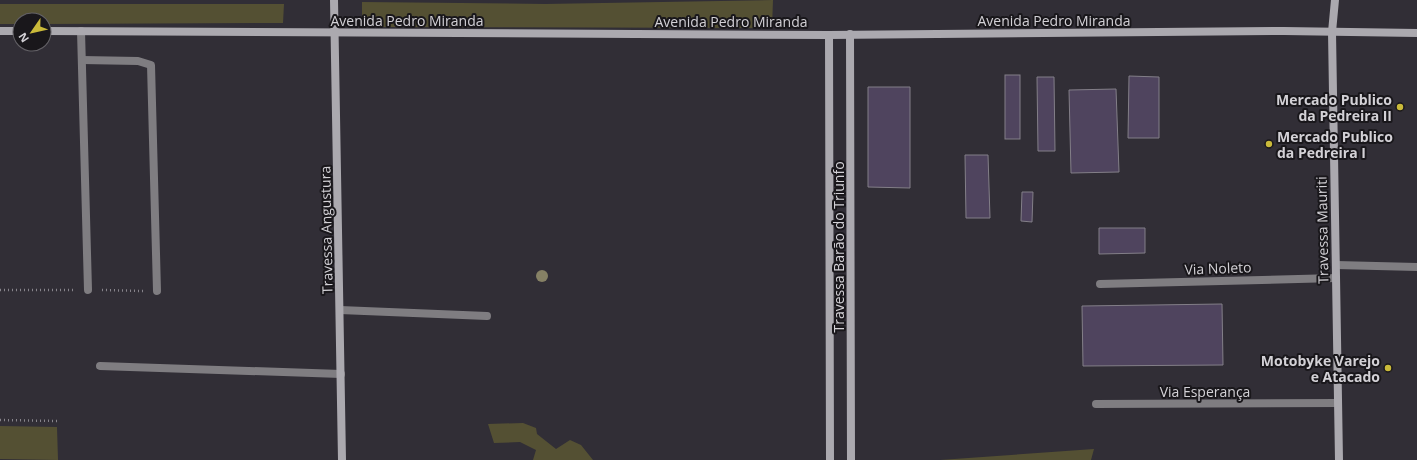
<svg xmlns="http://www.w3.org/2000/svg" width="1417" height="460" viewBox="0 0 1417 460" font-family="'Open Sans',sans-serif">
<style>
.green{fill:#545033}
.building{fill:#4f445e;stroke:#837f88}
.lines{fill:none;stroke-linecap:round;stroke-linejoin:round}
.path{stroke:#88858c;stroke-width:2.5;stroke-dasharray:1 3;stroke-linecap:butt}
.lane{stroke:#7f7d81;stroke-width:8}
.street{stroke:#7f7d81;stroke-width:8}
.secondary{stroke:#aba9af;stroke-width:8}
.tree{fill:#868165}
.poi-dot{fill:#caba3a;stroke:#19171b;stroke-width:1.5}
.labels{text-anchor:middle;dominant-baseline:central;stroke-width:4;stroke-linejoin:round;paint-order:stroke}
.street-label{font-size:14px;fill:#d3d1d6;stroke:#19171b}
.poi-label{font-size:14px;font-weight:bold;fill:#d3d1d6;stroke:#19171b;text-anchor:end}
</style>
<rect width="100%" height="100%" fill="#312e36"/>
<g class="green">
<path d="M773 0 772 28 362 27V2L545 4Z"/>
<path d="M0 4H284L283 23 44 24V20H20V24H0Z"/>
<path d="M523 423 536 428 537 434 556 449 570 440 581 445 593 460H533L536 450 520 442 494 443 488 424Z"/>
<path d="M0 426 57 427 58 460 0 459Z"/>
<path d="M1094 449 1091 460H940Z"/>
</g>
<g class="building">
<rect x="1005" y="75" width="15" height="64"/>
<path d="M1129 76 1159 77V138H1128Z"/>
<path d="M1037 77H1054L1055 151H1038Z"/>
<path d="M868 87H910V188L868 187Z"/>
<path d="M1116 89 1119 172 1071 173 1069 90Z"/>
<path d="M965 155H988L990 218H966Z"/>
<path d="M1022 192H1033L1032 222 1021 221Z"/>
<path d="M1099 228H1145V253L1099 254Z"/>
<path d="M1222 304 1223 365 1083 366 1082 306Z"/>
</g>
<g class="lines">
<g class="path">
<path d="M0 290H75"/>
<path d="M102 290 143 291"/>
<path d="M0 420 57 421"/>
</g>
<g class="lane">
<path d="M81 31 88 290"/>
<path d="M82 60 138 61 151 65 157 291"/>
<path d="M340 310 487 316"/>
</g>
<g class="street">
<path d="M1336 265 1417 267"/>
<path d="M1100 284 1336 278"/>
<path d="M100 366 341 374"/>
<path d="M1096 404 1338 403"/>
</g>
<g class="secondary">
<path d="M334 0 342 460"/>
<path d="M1335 0 1332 32 1339 460"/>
<path d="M0 31H20"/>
<path d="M44 31 829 35 1284 31 1417 33"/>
<path d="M850 34 851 460"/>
<path d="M829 35 830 460"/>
</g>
</g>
<circle class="tree" cx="542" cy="276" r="6"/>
<g class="poi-dot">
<circle cx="1400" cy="107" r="4"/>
<circle cx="1269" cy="144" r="4"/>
<circle cx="1388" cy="368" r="4"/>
</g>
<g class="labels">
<g class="street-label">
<text x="407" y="20">Avenida Pedro Miranda</text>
<text x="1054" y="20">Avenida Pedro Miranda</text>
<text x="731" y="21">Avenida Pedro Miranda</text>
<text transform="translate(326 230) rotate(-91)">Travessa Angustura</text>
<text transform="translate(1322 230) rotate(-91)">Travessa Mauriti</text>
<text transform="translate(838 247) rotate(-90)">Travessa Barão do Triunfo</text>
<text transform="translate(1218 268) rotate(-2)">Via Noleto</text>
<text x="1205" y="391">Via Esperança</text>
</g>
<g class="poi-label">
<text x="1392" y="99">Mercado Publico<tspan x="1392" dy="16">da Pedreira II</tspan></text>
<text x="1277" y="136" text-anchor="start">Mercado Publico<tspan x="1277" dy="16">da Pedreira I</tspan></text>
<text x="1380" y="360">Motobyke Varejo<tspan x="1380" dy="16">e Atacado</tspan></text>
</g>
</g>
<g transform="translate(32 32) rotate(236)"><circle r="19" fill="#19171b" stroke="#636166"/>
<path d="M0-3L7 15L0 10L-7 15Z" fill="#caba3a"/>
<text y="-6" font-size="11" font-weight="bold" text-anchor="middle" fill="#d3d1d6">N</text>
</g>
</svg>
